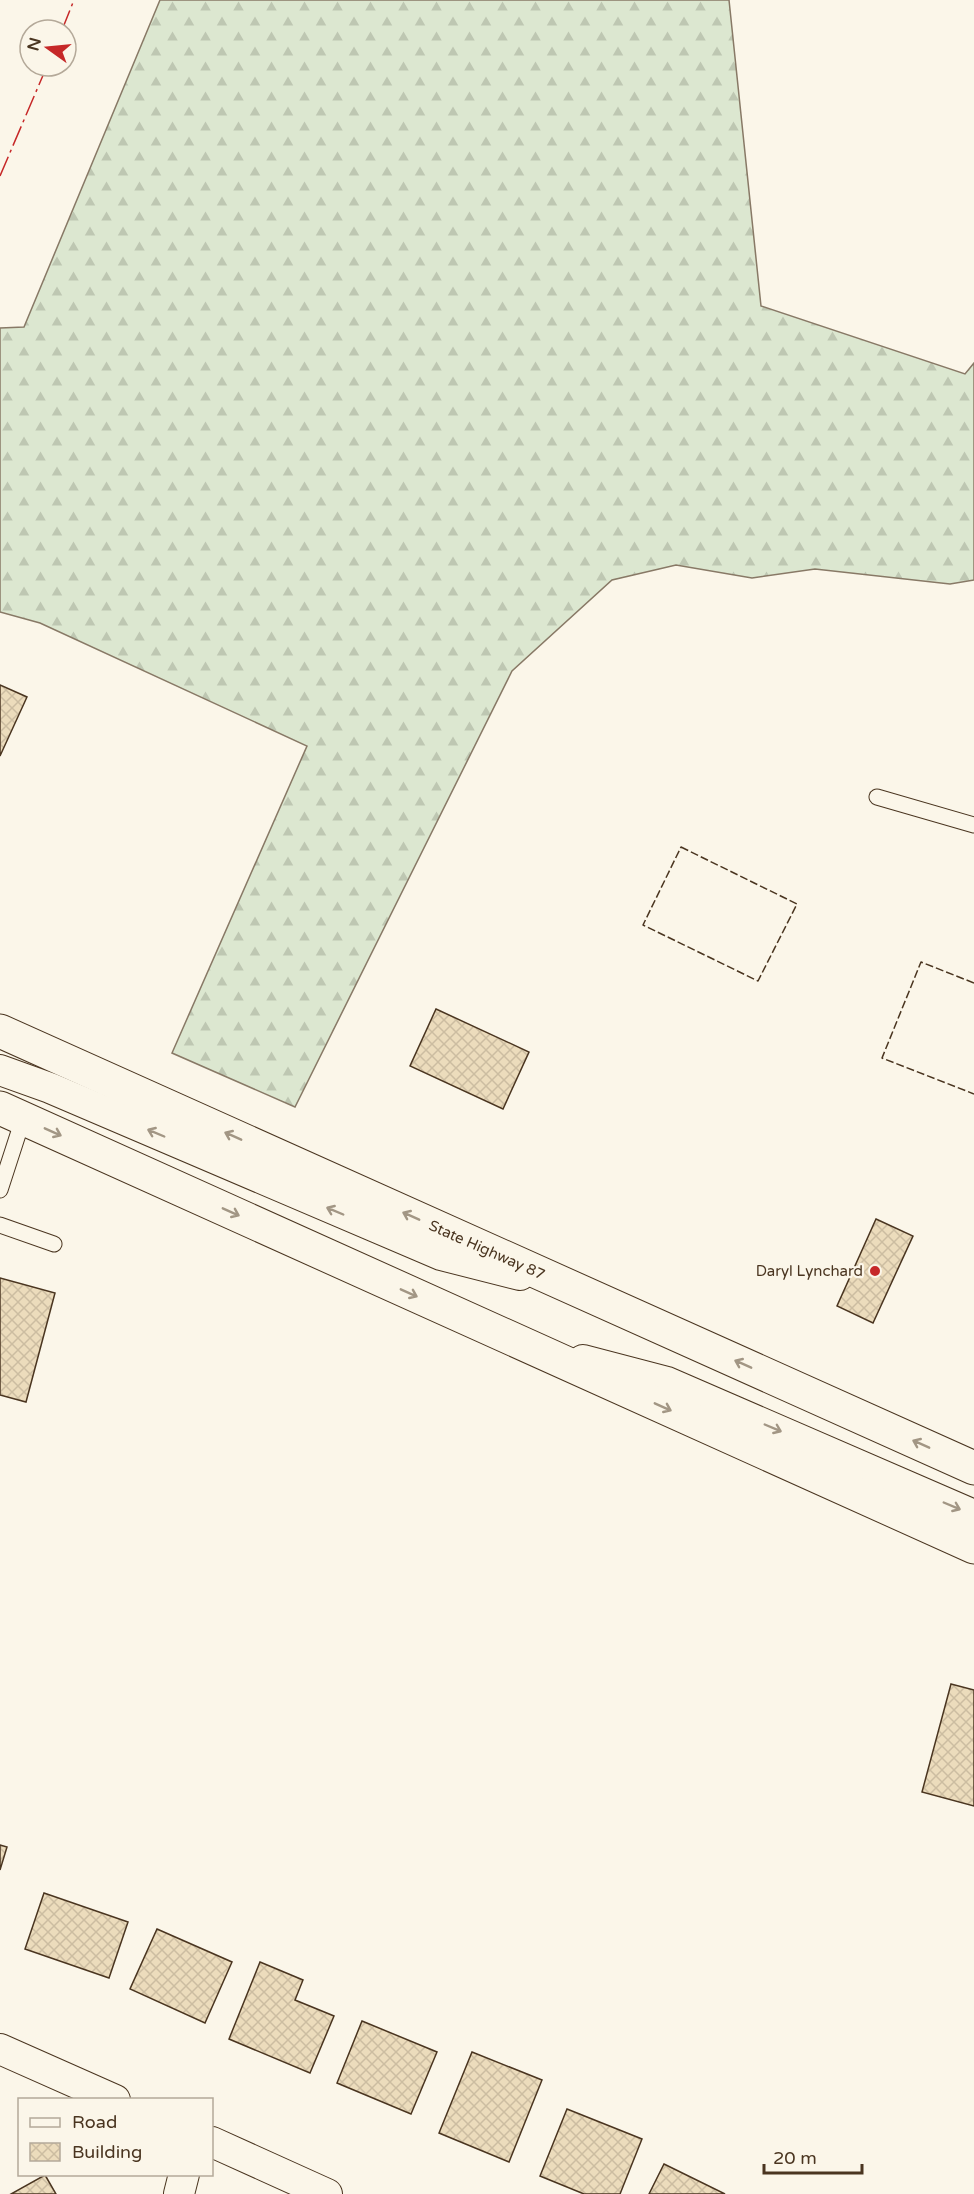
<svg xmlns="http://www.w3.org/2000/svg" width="974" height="2194" viewBox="0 0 974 2194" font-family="'Varela Round',sans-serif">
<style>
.forest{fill:url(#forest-firs);stroke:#887966;stroke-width:1.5}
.building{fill:url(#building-cross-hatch);stroke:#4a3520;stroke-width:1.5}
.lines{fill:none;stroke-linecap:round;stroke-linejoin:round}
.service-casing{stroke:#4a3520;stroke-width:17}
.minor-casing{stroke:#4a3520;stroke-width:32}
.trunk-casing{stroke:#4a3520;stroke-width:35}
.service{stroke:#fbf6e9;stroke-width:15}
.minor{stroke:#fbf6e9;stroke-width:30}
.trunk{stroke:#fbf6e9;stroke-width:33}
.fence{stroke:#4a3520;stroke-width:1.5;stroke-dasharray:8 3;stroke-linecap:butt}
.power{stroke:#c62828;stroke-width:1.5;stroke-dasharray:21 4.5 3 4.5;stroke-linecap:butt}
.oneway{stroke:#a29684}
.poi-dot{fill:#c62828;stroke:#fbf6e9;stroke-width:2}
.labels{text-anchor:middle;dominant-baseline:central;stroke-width:4.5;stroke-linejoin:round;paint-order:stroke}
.street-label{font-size:15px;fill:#4a3520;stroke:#fbf6e9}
.poi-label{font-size:15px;fill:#4a3520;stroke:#fbf6e9;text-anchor:end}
</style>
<defs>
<pattern id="forest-firs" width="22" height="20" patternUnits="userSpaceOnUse" patternTransform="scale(1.5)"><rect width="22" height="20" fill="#dce7d0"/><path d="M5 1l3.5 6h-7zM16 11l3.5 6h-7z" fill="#bec7b2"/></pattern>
<pattern id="building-cross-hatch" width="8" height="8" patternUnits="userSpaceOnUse" patternTransform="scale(1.5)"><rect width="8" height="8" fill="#ecdcbc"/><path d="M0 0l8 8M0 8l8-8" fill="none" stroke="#ccbda1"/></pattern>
</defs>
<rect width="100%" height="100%" fill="#fbf6e9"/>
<path class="forest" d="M160 0H729L761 306 965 374 974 363V580L950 584 815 569 752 578 676 565 612 580 512 671 295 1107 172 1053 307 746 40 623 0 612V328L24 327Z"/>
<g class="building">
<path d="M0 685 27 697 0 756Z"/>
<path d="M436 1009 529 1052 503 1109 410 1066Z"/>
<path d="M876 1219 913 1236 873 1323 837 1306Z"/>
<path d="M0 1278 55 1293 26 1402 0 1395Z"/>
<path d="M951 1684 974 1690V1806L922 1792Z"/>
<path d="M0 1845 7 1847 0 1870Z"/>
<path d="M44 1893 128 1922 109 1978 25 1949Z"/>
<path d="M157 1929 232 1962 205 2023 130 1989Z"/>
<path d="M260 1962 303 1980 295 2000 334 2016 310 2073 229 2039Z"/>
<path d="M362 2021 437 2052 411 2114 337 2083Z"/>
<path d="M472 2052 542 2080 509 2162 439 2133Z"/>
<path d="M567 2109 642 2139 620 2194H584L540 2176Z"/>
<path d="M664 2164 725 2194H649Z"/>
<path d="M45 2175 56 2194H11Z"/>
</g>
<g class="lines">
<g class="service-casing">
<g id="service">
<path d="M877 797 974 825"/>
<path d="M0 1190 23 1119"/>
<path d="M0 1225 54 1244"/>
</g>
</g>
<g class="minor-casing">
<g id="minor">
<path d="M0 1070 50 1088 441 1255 520 1275"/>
<path d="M583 1360 667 1382 974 1515"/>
<path d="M0 2049 115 2100"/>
<path d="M212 2142 327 2194"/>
<path d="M179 2194 184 2174"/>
</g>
</g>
<g class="trunk-casing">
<g id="trunk">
<path d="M0 1031 974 1468"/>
<path d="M0 1108 974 1547"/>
</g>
</g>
<use href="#service" class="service"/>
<use href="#minor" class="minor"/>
<use href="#trunk" class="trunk"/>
<g class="fence">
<path d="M681 847 797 904 758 981 643 925Z"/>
<path d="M974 983 921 962 882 1058 974 1094"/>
</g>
<g class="power">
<path d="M62 30 74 0"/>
<path d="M0 176 47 66"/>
</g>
</g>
<defs><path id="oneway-shaft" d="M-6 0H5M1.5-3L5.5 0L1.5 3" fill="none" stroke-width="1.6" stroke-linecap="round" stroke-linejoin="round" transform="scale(1.5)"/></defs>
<g class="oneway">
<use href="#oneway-shaft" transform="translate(53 1132) rotate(24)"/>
<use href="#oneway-shaft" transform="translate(156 1133) rotate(-157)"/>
<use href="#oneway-shaft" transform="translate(233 1136) rotate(-156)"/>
<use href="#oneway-shaft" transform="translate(335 1211) rotate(-157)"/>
<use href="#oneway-shaft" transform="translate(231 1212) rotate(24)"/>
<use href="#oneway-shaft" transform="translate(411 1216) rotate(-156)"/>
<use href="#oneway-shaft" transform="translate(409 1293) rotate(24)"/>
<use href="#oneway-shaft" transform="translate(743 1364) rotate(-156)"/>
<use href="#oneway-shaft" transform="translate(663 1407) rotate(24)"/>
<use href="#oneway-shaft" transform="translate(773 1428) rotate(23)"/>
<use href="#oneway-shaft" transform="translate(921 1444) rotate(-156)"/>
<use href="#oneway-shaft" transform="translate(952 1506) rotate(23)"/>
</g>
<circle class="poi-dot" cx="875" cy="1271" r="6"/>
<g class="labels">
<g class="street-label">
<text transform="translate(487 1250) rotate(24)">State Highway 87</text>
</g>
<g class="poi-label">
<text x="863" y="1271">Daryl Lynchard</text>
</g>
</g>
<rect x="18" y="2098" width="195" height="78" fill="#fbf6e9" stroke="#b4a999" stroke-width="1.5"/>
<rect x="30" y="2118" width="30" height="9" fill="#fbf6e9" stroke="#b4a999" stroke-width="1.5"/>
<text x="72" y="2128" font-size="18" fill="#4a3520">Road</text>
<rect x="30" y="2143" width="30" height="18" fill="url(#building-cross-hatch)" stroke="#b4a999" stroke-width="1.5"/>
<text x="72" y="2158" font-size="18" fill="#4a3520">Building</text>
<g transform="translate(48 48) rotate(285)"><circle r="28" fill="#fbf6e9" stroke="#b4a999" stroke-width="1.5"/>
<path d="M0-4.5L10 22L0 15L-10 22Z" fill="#c62828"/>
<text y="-9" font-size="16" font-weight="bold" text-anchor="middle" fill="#4a3520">N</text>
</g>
<path d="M764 2164v9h98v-9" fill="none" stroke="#4a3520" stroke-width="3"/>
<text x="773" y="2164" font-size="18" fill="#4a3520" stroke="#fbf6e9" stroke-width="4.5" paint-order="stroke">20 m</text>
</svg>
